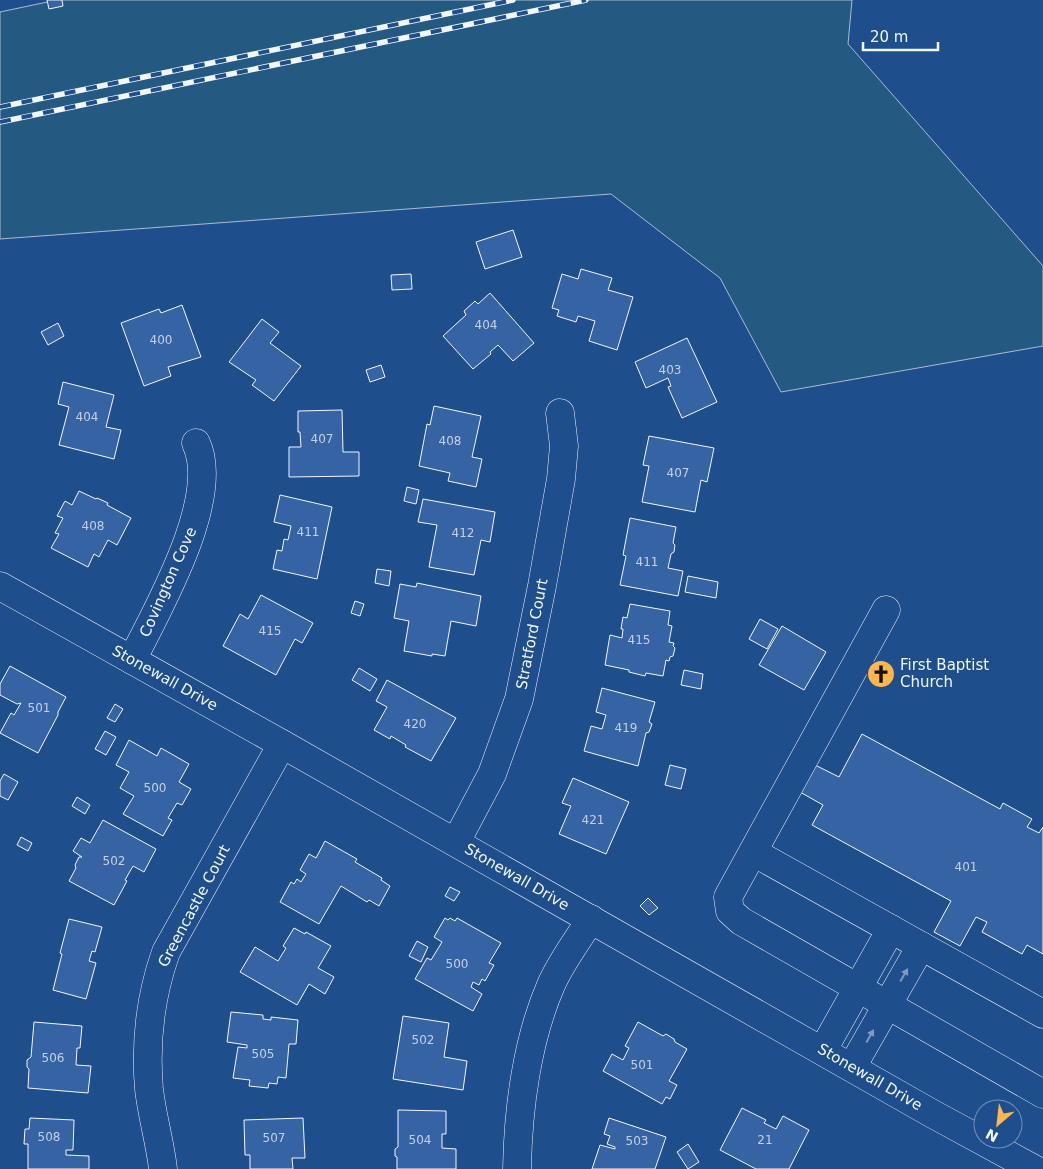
<svg xmlns="http://www.w3.org/2000/svg" width="1043" height="1169" viewBox="0 0 1043 1169" font-family="'DejaVu Sans',sans-serif">
<style>
.green{fill:#245a82;stroke:#a8bbd7}
.building{fill:#3563a3;stroke:#f2f6ff}
.lines{fill:none;stroke-linecap:round;stroke-linejoin:round}
.minor-casing{stroke:#f2f6ff;stroke-width:29}
.minor{stroke:#1f4e8c;stroke-width:28}
.rail-casing{stroke:#f2f6ff;stroke-width:5.5}
.rail{stroke:#1f4e8c;stroke-width:4;stroke-dasharray:11;stroke-linecap:butt}
.oneway{fill:#7e9ac0}
.labels{text-anchor:middle;dominant-baseline:central;stroke-width:4;stroke-linejoin:round;paint-order:stroke}
.number-label{font-size:12px;fill:#c3d1e8}
.street-label{font-size:15px;fill:#f2f6ff;stroke:#1f4e8c}
.poi-label{font-size:15px;fill:#f2f6ff;stroke:#1f4e8c;text-anchor:start}
</style>
<rect width="100%" height="100%" fill="#1f4e8c"/>
<path class="green" d="M57 0H852L848 44 1043 266V346L781 392 720 278 611 194 0 239V12Z"/>
<g class="building">
<path d="M47 0H62L63 6 49 9Z"/>
<path d="M513 230 522 257 485 269 476 242Z"/>
<path d="M581 269 612 278 608 290 633 297 617 350 589 341 595 321 578 316 576 322 557 316 559 310 552 308 562 274 578 279Z"/>
<path d="M411 274 412 289 392 290 391 275Z"/>
<path d="M490 293 534 343 513 361 498 345 490 352 491 354 473 369 443 336 466 315 464 311 475 301 478 304Z"/>
<path d="M182 305 201 357 168 367 171 376 144 386 121 323 159 309 161 313Z"/>
<path d="M262 319 279 332 270 343 301 366 274 401 252 385 256 380 229 362Z"/>
<path d="M58 323 64 336 48 345 41 332Z"/>
<path d="M687 338 717 402 682 418 668 387 671 386 668 378 646 388 635 362Z"/>
<path d="M381 365 385 377 370 382 366 370Z"/>
<path d="M63 382 114 395 106 427 121 430 114 459 59 445 69 407 58 404Z"/>
<path d="M434 406 481 416 472 457 482 459 476 487 448 481 450 473 419 466 427 424 430 425Z"/>
<path d="M342 410 343 452H359V476L289 477V447H301L300 432H298V411Z"/>
<path d="M649 436 714 448 707 482 701 480 695 512 642 502 649 466 643 465Z"/>
<path d="M407 487 419 490 416 504 404 501Z"/>
<path d="M79 491 96 499 97 498 108 503 107 505 131 518 117 545 108 540 99 557 94 554 88 567 51 548 59 534 55 533 63 518 57 516 65 501 72 505Z"/>
<path d="M280 495 332 507 317 579 273 569 277 550 282 551 284 539 288 540 291 526 274 522Z"/>
<path d="M423 499 495 512 490 542 481 540 474 575 429 567 437 525 418 522Z"/>
<path d="M630 518 676 527 673 543 675 545 674 552 671 554 668 568 683 571 678 596 620 585 626 556 623 555Z"/>
<path d="M377 569 391 571 389 586 375 583Z"/>
<path d="M688 576 718 582 716 598 685 592Z"/>
<path d="M417 583 481 596 476 626 451 621 445 656 432 654V656L404 651 409 621 394 618 400 584 416 587Z"/>
<path d="M261 595 313 623 302 643 295 639 276 675 223 646 240 614 248 619Z"/>
<path d="M355 601 364 604 360 616 351 613Z"/>
<path d="M630 604 670 611 668 625 672 626 669 642 674 643 673 646 675 648 673 656 670 657 669 661 666 660 663 676 646 673 645 676 629 672V670L605 665 610 635 622 638 623 629H621L623 617 627 618Z"/>
<path d="M760 619 778 629 767 649 749 639Z"/>
<path d="M782 626 826 652 804 690 759 665Z"/>
<path d="M10 666 66 697 58 712V715L38 753 0 733 11 713 14 715 21 703 17 704 0 695V684Z"/>
<path d="M359 668 377 679 370 691 352 680Z"/>
<path d="M684 670 703 674 701 689 681 685Z"/>
<path d="M387 680 456 718 431 761 405 747 406 745 391 736 390 739 374 730 387 707 376 701Z"/>
<path d="M602 688 655 702 649 722 652 724 649 732 646 733 638 766 584 751 591 726 602 729 606 715 596 712Z"/>
<path d="M115 704 123 709 115 722 107 718Z"/>
<path d="M105 731 116 737 106 755 95 749Z"/>
<path d="M862 734 1000 809 1003 803 1032 819 1027 827 1039 833 1043 827V954L1027 945 1022 954 982 932 987 922 976 917 960 946 934 932 951 901 812 825 823 805 800 792 815 765 839 777Z"/>
<path d="M129 740 157 756 161 748 189 764 179 782 191 789 182 805 177 803 168 818 172 820 163 836 123 814 134 796 120 788 129 772 116 765Z"/>
<path d="M670 765 686 769 681 789 665 785Z"/>
<path d="M4 774 18 782 8 800 0 796V781Z"/>
<path d="M573 778 629 802 606 854 559 834 571 806 562 803Z"/>
<path d="M77 797 90 805 85 814 72 806Z"/>
<path d="M103 820 156 849 144 872 133 866 125 880 127 881 114 905 69 881 76 868 75 865 79 857H82L73 851 81 838 90 843Z"/>
<path d="M21 837 32 843 28 851 17 845Z"/>
<path d="M325 841 357 859 355 862 382 878 381 880 390 886 379 906 369 900 367 902 341 886 319 924 280 902 291 882 294 884 297 879 301 882 306 874 300 870 309 854 316 858Z"/>
<path d="M450 887 460 892 454 901 445 896Z"/>
<path d="M648 898 658 908 649 915 640 906Z"/>
<path d="M445 918 448 920 450 918 455 921 457 918 501 943 489 963 494 965 485 981 482 979 479 985 473 982 471 987 482 994 473 1011 415 979 427 958 431 960 442 942 434 937Z"/>
<path d="M69 919 102 927 95 952 92 951 89 961 96 963 86 999 53 990 62 954 60 953Z"/>
<path d="M294 928 305 934 306 932 331 946 318 968 334 977 325 994 309 984 297 1005 240 972 255 947 278 961 286 948 283 946Z"/>
<path d="M417 941 428 947 421 962 409 956Z"/>
<path d="M231 1012 263 1015V1019L271 1020V1017L298 1020 296 1044H289L286 1078 278 1077 277 1084 269 1083 268 1088 249 1086 250 1080 233 1078 238 1047 247 1048V1045L227 1042Z"/>
<path d="M403 1016 449 1023 444 1057 467 1061 463 1090 393 1079Z"/>
<path d="M34 1022 82 1026 80 1048H77L76 1065 91 1066 88 1093 28 1088 29 1069 27 1067V1060L31 1057Z"/>
<path d="M638 1022 663 1036 666 1034 674 1039 675 1042 687 1049 669 1081 677 1085 670 1099 666 1097 662 1104 603 1071 612 1054 623 1060 629 1048 625 1046Z"/>
<path d="M742 1108 766 1120 764 1123 776 1129 783 1116 809 1130 789 1169H756L720 1150Z"/>
<path d="M398 1110 446 1111V1134H442V1148L456 1149V1169H397V1157L395 1156V1149L398 1147Z"/>
<path d="M30 1118 74 1120 73 1150H66V1155L89 1156V1169H28V1144H24L25 1129H29Z"/>
<path d="M303 1118 305 1158H292L293 1169H250V1155H245L244 1120Z"/>
<path d="M609 1118 666 1137 655 1169H592L600 1145 615 1149V1147L607 1144 610 1136 604 1134Z"/>
<path d="M688 1144 699 1162 688 1169 677 1152Z"/>
</g>
<g class="lines">
<g class="minor-casing">
<g id="minor">
<path d="M0 586 282 744 931 1113 1034 1169"/>
<path d="M886 610 728 897 730 911 741 921 1043 1094"/>
<path d="M132 660C157 610 222 498 196 443"/>
<path d="M456 842 492 774 519 699 542 586 561 479 564 446 560 413"/>
<path d="M753 852 1043 1014"/>
<path d="M823 1050 891 929"/>
<path d="M852 1067 921 946"/>
<path d="M163 1169C160 1142 152 1116 149 1089 145 1042 150 997 166 952L282 744"/>
<path d="M517 1169C518 1109 527 1040 551 985 561 962 577 941 591 919"/>
</g>
</g>
<use href="#minor" class="minor"/>
<g class="rail-casing">
<g id="rail">
<path d="M0 107 513 0"/>
<path d="M0 122 586 0"/>
</g>
</g>
<use href="#rail" class="rail"/>
</g>
<defs><path id="oneway-solid" d="M-6-.8H1V-3.2L6.5 0L1 3.2V.8H-6Z" transform="scale(1.25)"/></defs>
<g class="oneway">
<use href="#oneway-solid" transform="translate(904 975) rotate(-60)"/>
<use href="#oneway-solid" transform="translate(870 1036) rotate(-61)"/>
</g>
<defs>
<g id="church-disc" transform="scale(1.4375)"><circle r="9.5" fill="#ffb74d" stroke="#1f4e8c"/><path d="M-1.2-6h2.4v3.5h3.3v2.4h-3.3V6h-2.4V-.1h-3.3v-2.4h3.3Z" fill="#111"/></g>
</defs>
<g fill-rule="evenodd">
<use href="#church-disc" x="881" y="674"/>
</g>
<g class="labels">
<g class="number-label">
<text x="486" y="325">404</text>
<text x="161" y="340">400</text>
<text x="670" y="370">403</text>
<text x="87" y="417">404</text>
<text x="322" y="439">407</text>
<text x="450" y="441">408</text>
<text x="678" y="473">407</text>
<text x="93" y="526">408</text>
<text x="308" y="532">411</text>
<text x="463" y="533">412</text>
<text x="647" y="562">411</text>
<text x="270" y="631">415</text>
<text x="639" y="640">415</text>
<text x="39" y="708">501</text>
<text x="415" y="724">420</text>
<text x="626" y="728">419</text>
<text x="155" y="788">500</text>
<text x="593" y="820">421</text>
<text x="114" y="861">502</text>
<text x="966" y="867">401</text>
<text x="457" y="964">500</text>
<text x="423" y="1040">502</text>
<text x="263" y="1054">505</text>
<text x="53" y="1058">506</text>
<text x="642" y="1065">501</text>
<text x="49" y="1137">508</text>
<text x="274" y="1138">507</text>
<text x="420" y="1140">504</text>
<text x="765" y="1140">21</text>
<text x="637" y="1141">503</text>
</g>
<g class="street-label">
<text transform="translate(168 582) rotate(-66)">Covington Cove</text>
<text transform="translate(532 634) rotate(-79)">Stratford Court</text>
<text transform="translate(165 678) rotate(29)">Stonewall Drive</text>
<text transform="translate(517 877) rotate(30)">Stonewall Drive</text>
<text transform="translate(194 906) rotate(-62)">Greencastle Court</text>
<text transform="translate(870 1077) rotate(30)">Stonewall Drive</text>
</g>
<g class="poi-label">
<text x="900" y="665">First Baptist<tspan x="900" dy="17">Church</tspan></text>
</g>
</g>
<g transform="translate(998 1124) rotate(208)"><circle r="24" fill="#1f4e8c" stroke="#7391ba"/>
<path d="M0-4L9 19L0 12L-9 19Z" fill="#ffb74d"/>
<text y="-8" font-size="14" font-weight="bold" text-anchor="middle" fill="#f2f6ff">N</text>
</g>
<path d="M863 42v8h75v-8" fill="none" stroke="#f2f6ff" stroke-width="2.5"/>
<text x="870" y="42" font-size="15" fill="#f2f6ff" stroke="#1f4e8c" stroke-width="4" paint-order="stroke">20 m</text>
</svg>
